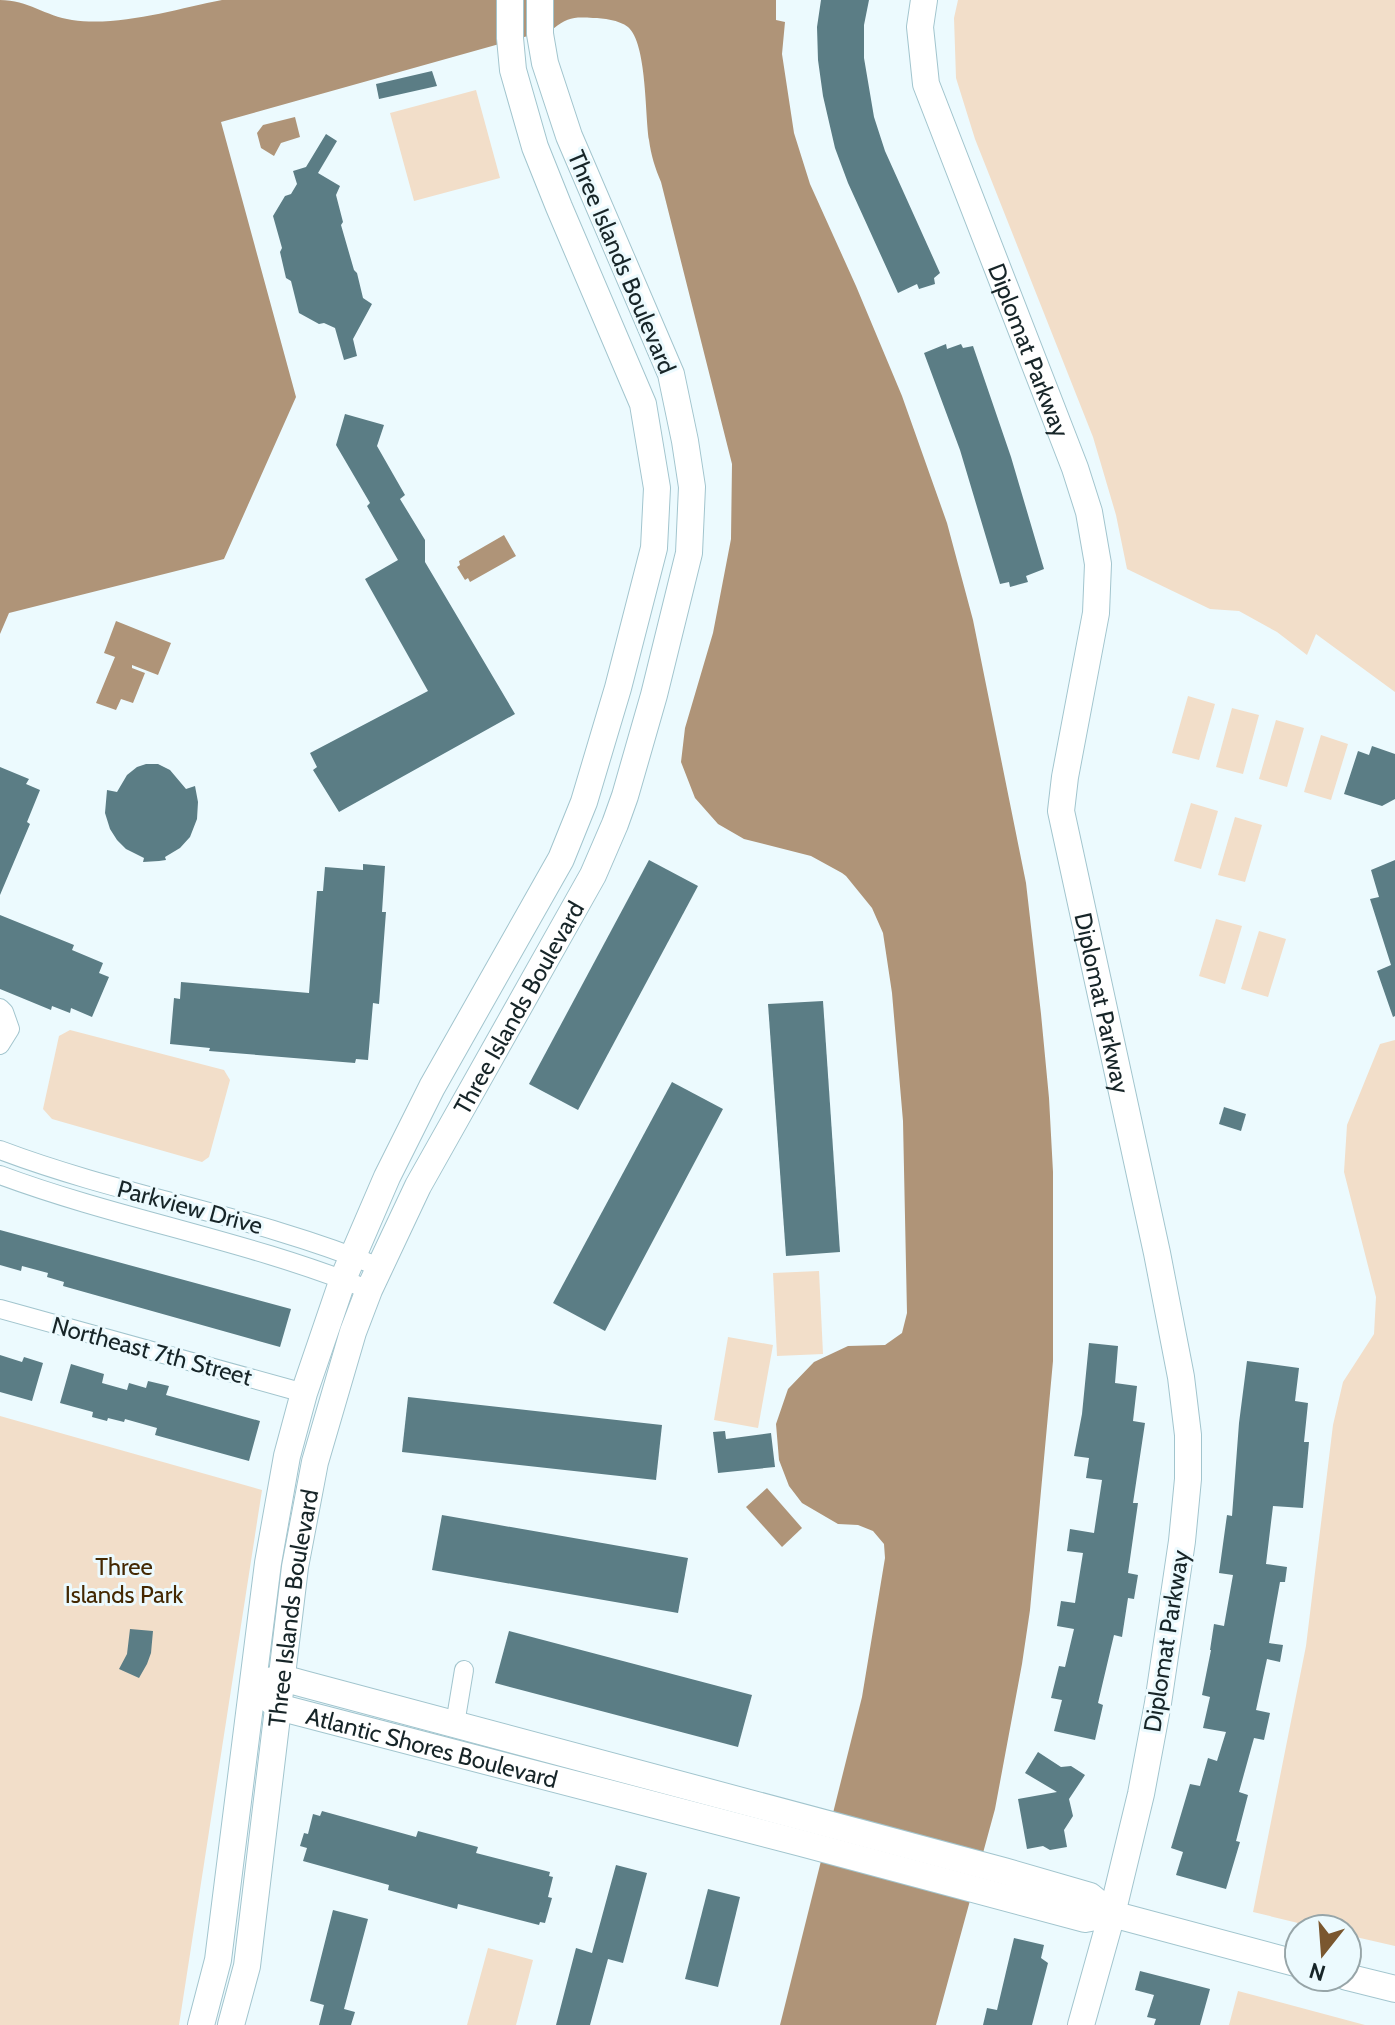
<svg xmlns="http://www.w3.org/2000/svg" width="1395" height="2025" viewBox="0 0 1395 2025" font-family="Cabin,sans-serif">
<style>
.green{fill:#f2dec9}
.water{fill:#af9478}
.building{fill:#5b7d85}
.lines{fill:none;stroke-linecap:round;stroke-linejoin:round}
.street-casing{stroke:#a2c5ce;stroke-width:20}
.secondary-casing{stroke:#a2c5ce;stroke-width:28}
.street{stroke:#fff;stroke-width:18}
.secondary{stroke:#fff;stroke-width:26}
.labels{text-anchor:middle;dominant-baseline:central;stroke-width:6;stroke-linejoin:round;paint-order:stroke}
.street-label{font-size:24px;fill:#172528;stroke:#ecfafe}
.park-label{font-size:24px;fill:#442802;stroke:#ecfafe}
</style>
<rect width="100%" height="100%" fill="#ecfafe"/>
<g class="green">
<path d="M958 0H1395V692L1316 634 1307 655 1277 632 1239 611 1210 609 1127 569 1116 515 1093 437 975 139 956 78 954 18Z"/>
<path d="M476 90 500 178 414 201 390 113Z"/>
<path d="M1188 696 1215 704 1199 760 1172 753Z"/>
<path d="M1232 708 1259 715 1243 774 1216 767Z"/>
<path d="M1276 720 1304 728 1287 787 1259 779Z"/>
<path d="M1321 735 1348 744 1331 800 1304 792Z"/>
<path d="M1191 803 1218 811 1201 869 1174 861Z"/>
<path d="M1235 817 1262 825 1245 882 1218 875Z"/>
<path d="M1216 919 1242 926 1225 984 1199 976Z"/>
<path d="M1259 931 1286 939 1268 997 1241 989Z"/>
<path d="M70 1030 224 1070 230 1080 209 1157 202 1162 52 1119 43 1109 59 1036Z"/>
<path d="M1395 1040V1946L1347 1935V1929H1323L1253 1912 1306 1646 1333 1425 1343 1382 1374 1334 1376 1297 1344 1172 1347 1125 1380 1044Z"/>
<path d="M819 1271 823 1354 777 1356 773 1273Z"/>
<path d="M728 1337 773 1345 758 1428 714 1420Z"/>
<path d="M0 1416 262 1490 179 2025H0Z"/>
<path d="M488 1948 533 1960 516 2025H467Z"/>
<path d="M1238 1991 1365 2025H1229Z"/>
</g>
<g class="water">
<path d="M0 0C28 0 45 16 72 20 119 27 176 9 222 0H776V20L785 22 782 54 794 133 810 184 856 286 902 396 947 523 973 620 1026 883 1041 1014 1049 1098 1053 1172V1361L1030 1610 1022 1664 995 1809 936 2025H780L862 1697 885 1558 884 1544 873 1531 858 1525 838 1524 802 1503 789 1486 779 1460 776 1424 788 1389 814 1362 848 1346 885 1345 902 1333 907 1313 903 1121 892 993 883 933 872 908 846 876 842 873 811 856 744 839 718 824 695 798 681 762 685 728 713 633 731 539 732 464 661 182C655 168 651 155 649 140 645 115 647 43 628 27 619 20 603 18 593 18 574 17 568 17 553 29L221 122 296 397 224 559 9 613 0 634Z"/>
<path d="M295 117 300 137 281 143 274 156 261 148 257 133 263 125Z"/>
<path d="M504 535 516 556 470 582 468 578 465 580 457 567 460 565 459 561Z"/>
<path d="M116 621 171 643 158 675 132 665V668L145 673 133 703 121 699 116 710 96 703 115 657 104 653Z"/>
<path d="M767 1488 802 1528 782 1547 746 1507Z"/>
</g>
<g class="building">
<path d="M821 0H869L864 25V58L874 117 885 151 940 273 934 278 935 284 919 289 917 284 898 293 848 183 835 148 823 96 818 60 817 27Z"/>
<path d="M432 71 437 86 379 99 376 84Z"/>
<path d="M326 134 337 141 318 173 340 186 336 195 343 222 341 225 354 270 357 273 363 298 372 304 353 339 357 356 344 360 335 328 324 323 319 324 299 313 291 281 286 278 280 252 282 248 273 216 285 196 291 194 297 184 293 171 306 167Z"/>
<path d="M946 344 947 349 961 344 963 348 973 346 1011 457 1044 569 1026 576 1028 582 1010 587 1009 582 1000 584 960 450 924 353Z"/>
<path d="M345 414 384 425 377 446 405 495 400 499 425 540V562L515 714 339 812 313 770 317 767 310 753 428 691 365 579 398 560 367 506 370 503 336 445Z"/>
<path d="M1372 746 1395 754V799L1382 806 1344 794 1358 751 1369 755Z"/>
<path d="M146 764H158L170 770 186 789 195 786 198 802 197 819 190 837 180 848 165 857 166 860 159 861 143 862 144 858 126 849 117 840 110 829 105 813 107 790 117 792 127 775 137 767Z"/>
<path d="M0 767 29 779 26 784 40 790 27 822 30 824 0 895Z"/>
<path d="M649 860 698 886 578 1110 529 1084Z"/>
<path d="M1395 860V1016L1393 1017 1377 971 1391 965 1370 899 1379 897 1371 870Z"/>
<path d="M363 864 385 866 382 912H386L379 1004 373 1003 368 1060 356 1059 355 1063 209 1051 210 1048 170 1044 174 998 180 999 181 982 309 993 317 891H323L325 867 363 870Z"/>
<path d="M0 915 74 945 72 950 103 963 99 973 109 977 92 1017 71 1008 70 1013 52 1006 51 1010 0 989Z"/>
<path d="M823 1001 840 1252 786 1256 768 1004Z"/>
<path d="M672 1082 723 1109 605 1331 553 1303Z"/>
<path d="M1224 1107 1246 1114 1241 1131 1219 1124Z"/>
<path d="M0 1230 291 1309 280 1347 63 1286 64 1282 47 1277 48 1273 22 1266 21 1271 0 1265Z"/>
<path d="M1089 1343 1118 1346 1115 1383 1137 1386 1133 1421 1145 1423 1133 1503H1138L1128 1573 1138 1575 1134 1599 1128 1598 1122 1637 1114 1635 1098 1703 1103 1705 1095 1740 1054 1731 1062 1700 1051 1698 1059 1666 1065 1667 1074 1629 1057 1626 1061 1601 1075 1603 1083 1553 1067 1551 1070 1529 1094 1533 1102 1480 1086 1478 1089 1458 1074 1456 1082 1414Z"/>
<path d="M0 1355 22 1362 24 1357 43 1363 32 1401 0 1392Z"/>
<path d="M1247 1361 1299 1368 1295 1401 1308 1403 1304 1442H1309L1303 1508 1273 1506 1266 1564 1287 1567 1285 1582H1280L1269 1643 1283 1645 1280 1662 1267 1659 1256 1710 1270 1713 1264 1740 1254 1738 1239 1792 1248 1795 1236 1841 1240 1842 1226 1889 1176 1875 1183 1852 1171 1848 1190 1784 1200 1786 1208 1758 1217 1761 1226 1732 1203 1728 1210 1697 1202 1695 1211 1650H1210L1214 1624 1224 1626 1233 1575 1219 1573 1227 1515 1232 1516 1239 1423Z"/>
<path d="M71 1364 104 1374 102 1383 127 1390 129 1383 146 1388 148 1381 169 1386 166 1395 260 1421 249 1461 155 1435 157 1428 125 1419 124 1422 108 1418 107 1421 92 1417 93 1412 60 1403Z"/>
<path d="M408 1397 662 1425 656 1480 402 1452Z"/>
<path d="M725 1431 726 1439 771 1433 775 1467 718 1473 713 1432Z"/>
<path d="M442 1515 688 1558 678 1613 432 1570Z"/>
<path d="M130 1629 153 1631 151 1653 147 1664 139 1678 119 1669 127 1654Z"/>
<path d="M509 1631 752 1695 738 1747 495 1683Z"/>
<path d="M1038 1752 1061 1767 1071 1766 1085 1775 1069 1799 1073 1816 1064 1830 1067 1847 1050 1850 1043 1846 1027 1849 1018 1799 1057 1792 1025 1773Z"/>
<path d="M322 1811 416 1837 418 1831 478 1847 476 1853 550 1872 549 1876 553 1877 548 1897 552 1898 545 1923 540 1922 539 1925 458 1904 457 1909 388 1890 389 1885 303 1861 307 1848 300 1846 304 1833 308 1834 313 1814 320 1816Z"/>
<path d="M616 1865 647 1873 623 1963 608 1959 590 2025H556L576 1948 592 1953Z"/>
<path d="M708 1889 740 1897 718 1987 685 1979Z"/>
<path d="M333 1910 368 1919 344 2009 355 2012 351 2025H319L324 2005 310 2001Z"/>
<path d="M1014 1938 1044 1945 1041 1958 1048 1963 1032 2025H983L987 2008 997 2010Z"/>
<path d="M1140 1971 1210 1989 1200 2025H1154L1156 2019 1147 2017 1154 1995 1135 1990Z"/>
</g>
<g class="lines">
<g class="street-casing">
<g id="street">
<path d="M0 1008 4 1012 10 1029 0 1045"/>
<path d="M0 1150C124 1197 257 1216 379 1267"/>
<path d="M0 1175C121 1220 250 1241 369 1290"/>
<path d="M0 1309 304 1393"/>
<path d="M455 1724 464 1670"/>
</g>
</g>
<g class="secondary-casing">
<g id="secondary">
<path id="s1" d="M924 0 920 27 926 84 1075 468 1089 512 1098 564 1096 613 1065 777 1061 811 1157 1253 1181 1377 1188 1435V1479L1182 1541 1158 1703 1141 1794 1112 1914 1081 2025"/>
<path d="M265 1682 282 1678 304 1684 1004 1871 1090 1896 1112 1914 1299 1964"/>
<path id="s2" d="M267 1697 278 1707 801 1843 1085 1919 1112 1914"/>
<path d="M1347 1977 1395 1989"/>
<path d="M201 2025 218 1960 268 1563 287 1456 304 1393 343 1279 387 1177 432 1087 561 859 584 802 618 688 654 548 657 488 643 404 559 207 535 147 513 70 510 38V0"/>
<path id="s3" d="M231 2025 247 1966 295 1567 315 1462 353 1332 369 1290 418 1186 593 875 615 824 625 796 654 695 689 553 692 487 685 441 671 374 569 136 545 63 540 34V0"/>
</g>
</g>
<use href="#street" class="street"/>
<use href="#secondary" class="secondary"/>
</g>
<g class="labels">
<g class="street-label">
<text transform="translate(622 262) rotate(67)">Three Islands Boulevard</text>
<text stroke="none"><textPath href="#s1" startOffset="370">Diplomat Parkway</textPath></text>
<text stroke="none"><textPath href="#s1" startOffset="1042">Diplomat Parkway</textPath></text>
<text stroke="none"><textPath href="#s3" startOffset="1070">Three Islands Boulevard</textPath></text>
<text transform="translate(190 1207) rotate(15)">Parkview Drive</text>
<text transform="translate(152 1351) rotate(15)">Northeast 7th Street</text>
<text stroke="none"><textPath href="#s3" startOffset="422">Three Islands Boulevard</textPath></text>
<text transform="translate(1166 1641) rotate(-81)">Diplomat Parkway</text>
<text stroke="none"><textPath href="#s2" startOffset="174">Atlantic Shores Boulevard</textPath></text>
</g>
<g class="park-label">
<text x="124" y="1566">Three<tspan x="124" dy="28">Islands Park</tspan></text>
</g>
</g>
<g transform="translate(1323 1953) rotate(197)"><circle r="38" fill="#ecfafe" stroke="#97a5a8" stroke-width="2"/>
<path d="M0-6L14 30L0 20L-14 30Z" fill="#7a572f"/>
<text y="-12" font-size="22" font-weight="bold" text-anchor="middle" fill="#172528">N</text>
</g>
</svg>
